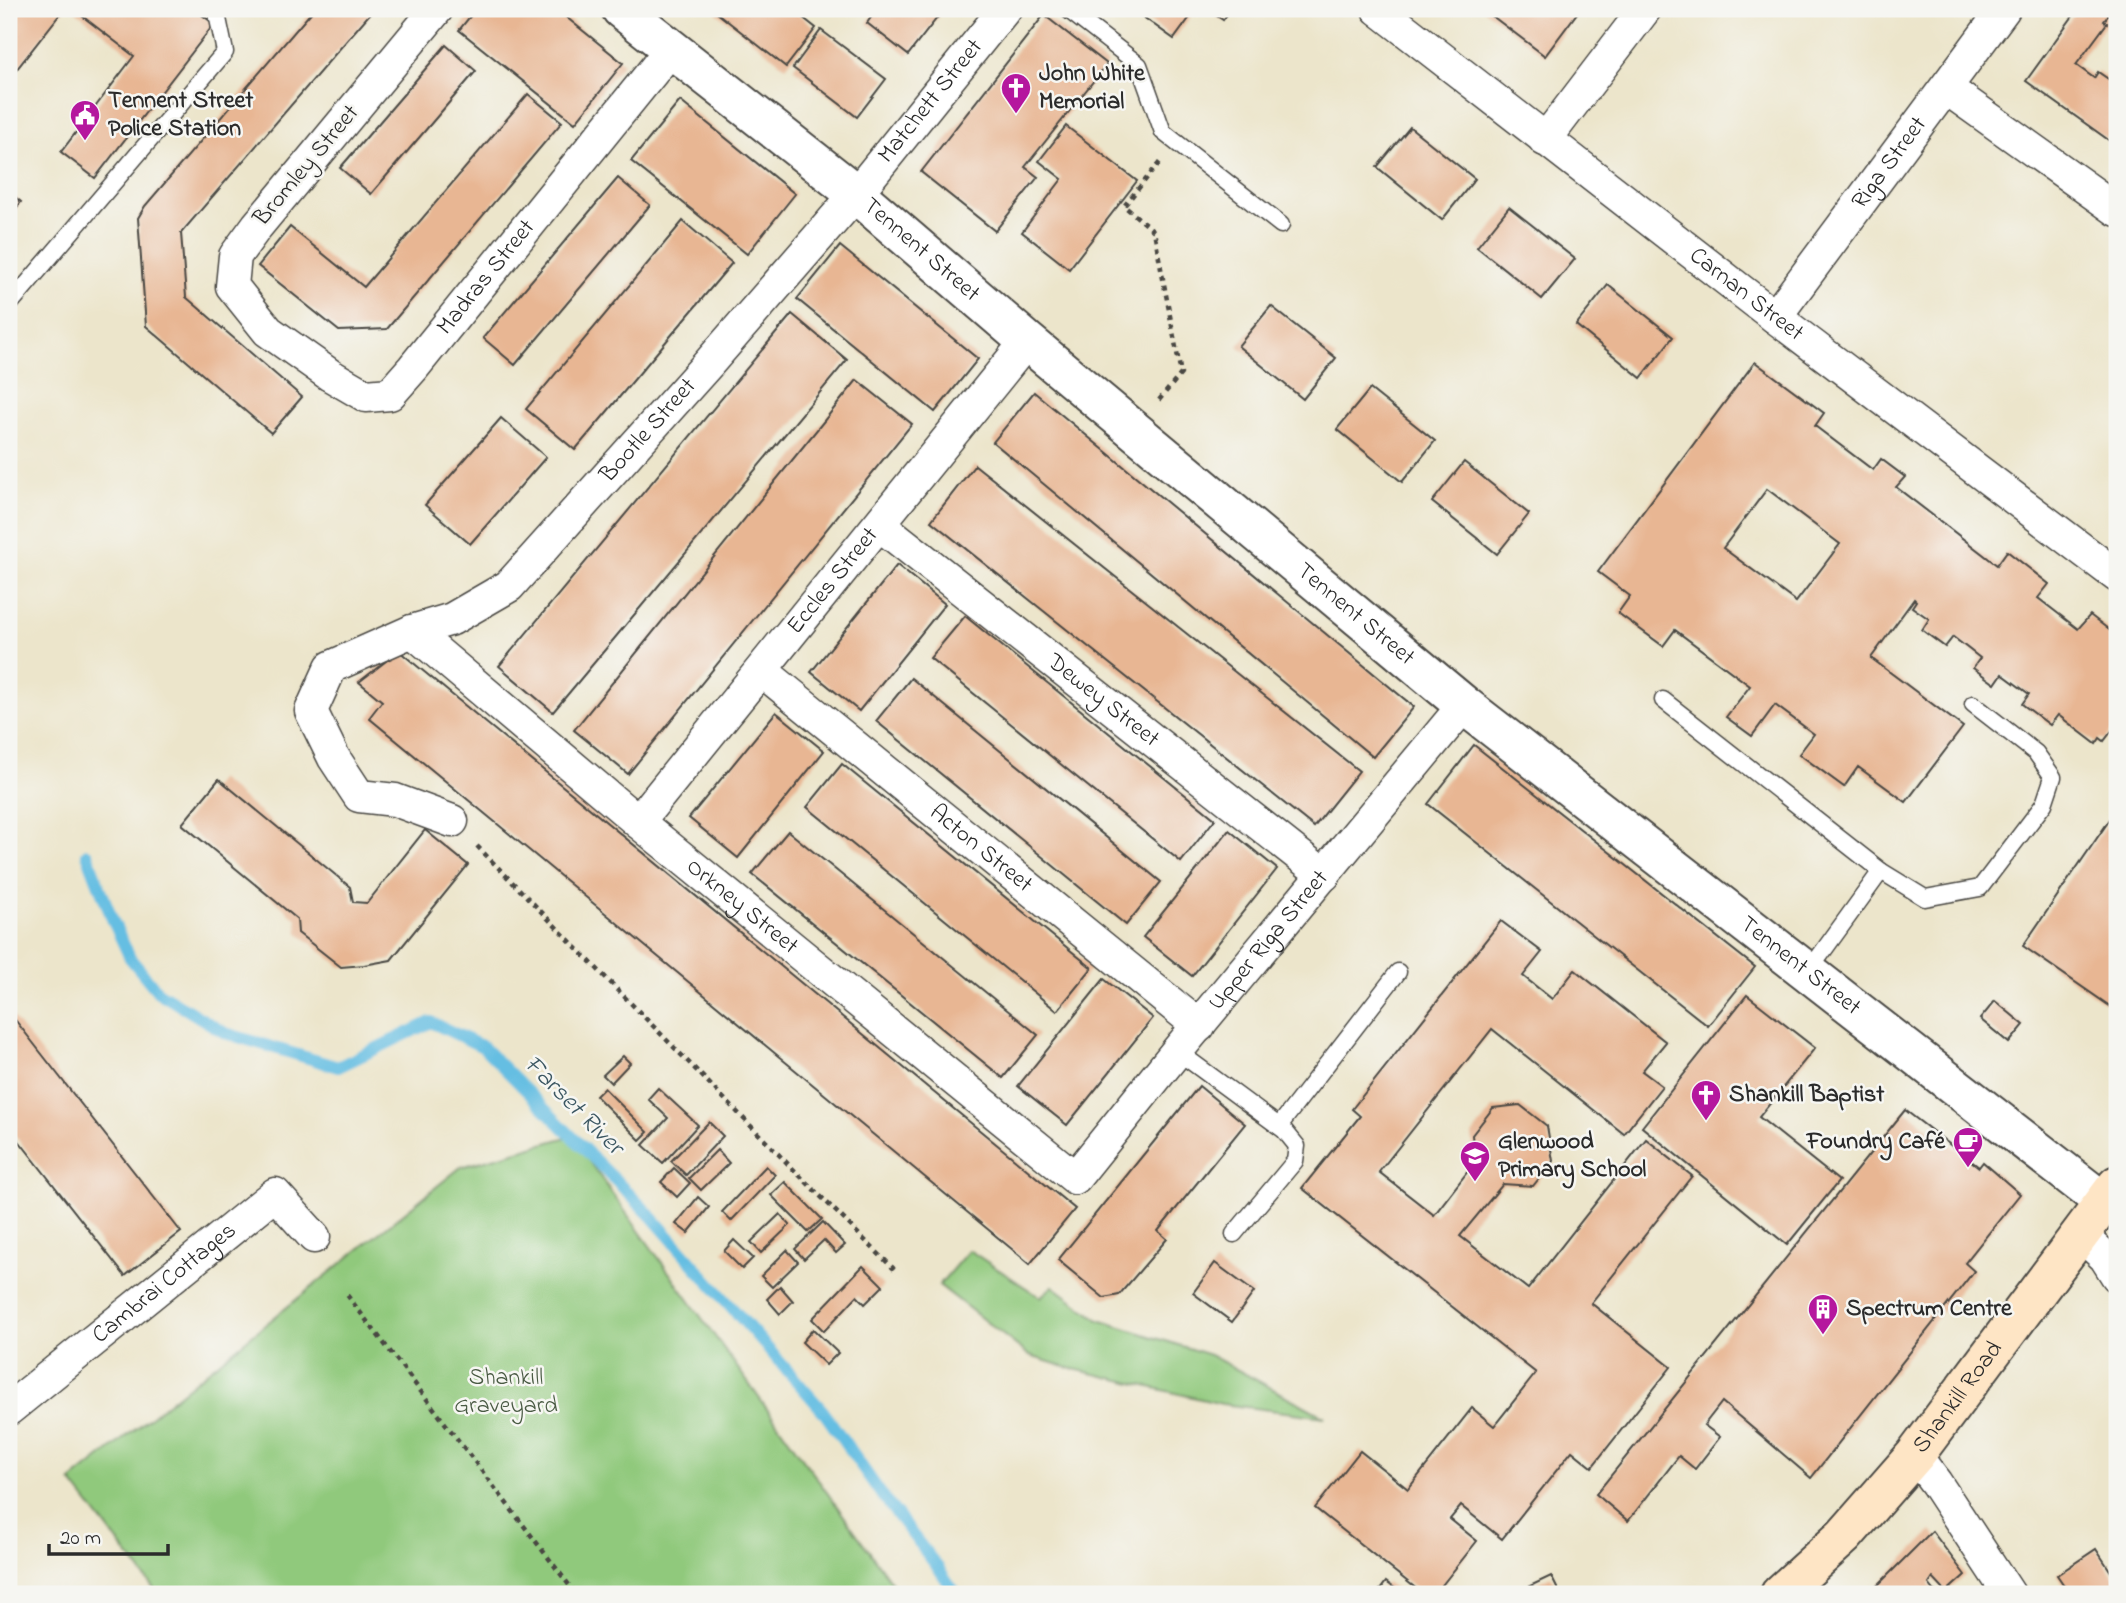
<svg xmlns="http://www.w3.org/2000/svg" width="2126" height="1603" viewBox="0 0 2126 1603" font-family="'Indie Flower',sans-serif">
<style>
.green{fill:#90c97c;stroke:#5e7a54;stroke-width:2}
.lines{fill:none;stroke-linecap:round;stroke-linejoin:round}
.stream{stroke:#65bee2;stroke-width:12}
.building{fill:#e8b693;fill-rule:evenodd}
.service-casing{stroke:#484743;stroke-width:19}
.minor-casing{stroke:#484743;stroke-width:35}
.tertiary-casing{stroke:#484743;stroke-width:42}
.secondary-casing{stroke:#484743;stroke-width:42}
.path{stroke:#484743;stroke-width:4.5;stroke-dasharray:5 5;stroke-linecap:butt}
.service{stroke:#fff;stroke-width:16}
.minor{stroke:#fff;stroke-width:32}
.tertiary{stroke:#fff;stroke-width:38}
.secondary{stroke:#fee5c5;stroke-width:38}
.labels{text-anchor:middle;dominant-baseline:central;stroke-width:5;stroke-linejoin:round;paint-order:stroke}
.poi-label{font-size:24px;font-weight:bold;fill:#2b2b2b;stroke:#f6f6f2;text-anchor:start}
.street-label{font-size:24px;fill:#2b2b2b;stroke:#f6f6f2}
.park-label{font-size:24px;fill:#495a43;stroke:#f6f6f2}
.water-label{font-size:26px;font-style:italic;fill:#3c5762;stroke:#f6f6f2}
</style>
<rect width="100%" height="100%" fill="#f6f6f2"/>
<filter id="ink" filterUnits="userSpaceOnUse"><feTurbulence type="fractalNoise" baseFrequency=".0143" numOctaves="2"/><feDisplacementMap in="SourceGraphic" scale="14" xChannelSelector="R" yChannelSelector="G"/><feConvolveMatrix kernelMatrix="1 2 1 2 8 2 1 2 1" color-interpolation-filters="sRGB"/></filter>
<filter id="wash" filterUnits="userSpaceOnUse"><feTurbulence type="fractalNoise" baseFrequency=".00686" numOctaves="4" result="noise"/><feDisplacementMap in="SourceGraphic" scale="28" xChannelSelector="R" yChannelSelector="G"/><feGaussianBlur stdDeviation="1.57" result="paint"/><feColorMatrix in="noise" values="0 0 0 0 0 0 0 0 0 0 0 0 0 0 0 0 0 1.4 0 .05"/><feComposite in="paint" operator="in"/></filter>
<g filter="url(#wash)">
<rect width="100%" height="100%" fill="#ece5cb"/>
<g class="green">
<path d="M571 1136 900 1594H158L71 1481 461 1167Z"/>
<path d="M969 1250 1040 1297 1053 1286 1099 1320 1210 1355 1325 1417 1222 1404 1065 1367 1030 1356 939 1285Z"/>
</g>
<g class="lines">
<path class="stream" d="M87 854 113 921 130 958 158 992 225 1033 338 1067 431 1022 483 1047 651 1216 823 1411 881 1494 939 1569 956 1594"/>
</g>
<g id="blocks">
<g class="building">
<path d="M9 9H64L9 79Z"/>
<path d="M73 9H194L214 24 95 178 61 152 134 56Z"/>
<path d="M314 9H374L181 233 186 297 302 397 271 433 146 326 138 218 145 206Z"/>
<path d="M476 9H556L623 63 575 123 459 30Z"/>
<path d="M712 9H792L816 28 786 67Z"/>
<path d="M877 9H944L908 55 867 23Z"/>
<path d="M1132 9H1196L1174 39Z"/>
<path d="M1207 9H1231L1223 20Z"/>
<path d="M1483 9H1580L1545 56Z"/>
<path d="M2078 9H2113L2104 21 2107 23 2076 65 2094 78 2098 72 2117 85V146L2026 81Z"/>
<path d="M1044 15 1107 64 1025 167 1038 177 995 231 921 172Z"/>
<path d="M821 30 886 79 857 117 793 68Z"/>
<path d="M446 45 476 71 371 194 340 168Z"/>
<path d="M528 94 562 122 387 329 339 331 258 266 290 227 364 287Z"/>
<path d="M680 101 795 194 747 254 631 161Z"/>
<path d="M1066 126 1137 181 1069 269 1022 232 1062 179 1039 161Z"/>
<path d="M1410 127 1475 179 1442 220 1377 167Z"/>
<path d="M618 178 650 205 515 365 483 338Z"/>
<path d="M9 192 21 202 9 218Z"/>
<path d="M1509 207 1575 259 1542 299 1477 247Z"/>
<path d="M683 221 732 263 575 450 526 409Z"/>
<path d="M840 246 978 359 935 412 797 299Z"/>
<path d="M1608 285 1673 337 1641 378 1576 325Z"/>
<path d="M1271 306 1336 358 1303 399 1238 346Z"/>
<path d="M792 314 847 360 553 712 499 666Z"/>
<path d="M1755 362 1824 413 1815 426 1873 470 1881 459 1905 477 1896 487 1997 565 2007 551 2049 584 2038 598 2078 629 2090 615 2117 636V724L2104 741 2100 738 2096 744 2058 715 2050 725 2022 704 2029 694 2002 674 1995 684 1973 668 1980 658 1953 637 1945 647 1922 630 1929 619 1912 607 1916 601 1914 599 1871 658 1963 727 1906 802 1858 767 1844 787 1799 754 1814 734 1775 705 1752 736 1726 717 1750 686 1675 630 1663 646 1618 613 1630 596 1598 572ZM1767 489 1840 544 1796 602 1723 548Z"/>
<path d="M857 380 912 424 628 774 574 730Z"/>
<path d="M1370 389 1435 441 1402 482 1337 429Z"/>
<path d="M1034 392 1414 707 1373 757 993 442Z"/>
<path d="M501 418 546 457 470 544 425 505Z"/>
<path d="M1464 462 1529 514 1497 554 1432 502Z"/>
<path d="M975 465 1359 771 1314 827 931 521Z"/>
<path d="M897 565 945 604 859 711 811 672Z"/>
<path d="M965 616 1215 819 1181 862 930 658Z"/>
<path d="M399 651 1075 1209 1030 1264 369 718 382 701 359 682Z"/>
<path d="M911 678 1161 882 1126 925 876 721Z"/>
<path d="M776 712 824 751 738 858 689 818Z"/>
<path d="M1474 745 1755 967 1708 1026 1428 804Z"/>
<path d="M842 764 1092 968 1057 1011 807 807Z"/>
<path d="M219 779 350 887 353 902 367 903 425 830 468 865 391 960 364 965 341 967 298 933 297 919 182 824Z"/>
<path d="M2117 809V1011L2023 946Z"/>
<path d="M1229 830 1277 869 1192 976 1143 937Z"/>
<path d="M788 831 1038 1035 1003 1078 752 874Z"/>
<path d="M1501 921 1542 952 1523 976 1552 999 1575 970 1666 1042 1642 1071 1662 1086 1624 1134 1492 1029 1379 1172 1434 1215 1475 1162 1472 1135 1493 1108 1520 1105 1547 1126 1553 1161 1533 1186 1503 1184 1460 1236 1528 1289 1646 1139 1692 1176 1591 1303 1671 1367 1592 1467 1572 1451 1502 1539 1461 1506 1450 1519 1477 1541 1435 1594H1423L1315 1508 1360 1451 1408 1489 1472 1408 1494 1426 1536 1373 1302 1188 1360 1116 1352 1109Z"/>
<path d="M1104 979 1153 1018 1067 1125 1018 1086Z"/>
<path d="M1747 995 1815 1048 1759 1117 1839 1181 1787 1245 1642 1127Z"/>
<path d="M1995 1001 2024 1025 2009 1043 1980 1019Z"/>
<path d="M9 1012 181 1232 125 1276 9 1128Z"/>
<path d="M623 1056 630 1063 611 1083 603 1075Z"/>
<path d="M1199 1086 1245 1124 1158 1231 1167 1239 1119 1295 1104 1298 1058 1260Z"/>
<path d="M604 1088 648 1132 640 1140 596 1096Z"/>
<path d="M658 1088 698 1125 663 1163 643 1145 668 1118 648 1099Z"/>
<path d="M1905 1110 1979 1167 1983 1162 2020 1194 1965 1263 1974 1271 1811 1478 1722 1402 1704 1425 1720 1437 1695 1469 1679 1456 1628 1521 1596 1494Z"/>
<path d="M709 1122 723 1136 686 1175 671 1161Z"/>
<path d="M717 1150 729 1163 701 1190 689 1178Z"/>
<path d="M766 1166 775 1175 731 1221 722 1212Z"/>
<path d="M674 1168 690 1183 677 1197 661 1182Z"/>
<path d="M785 1182 822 1219 808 1232 771 1195Z"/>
<path d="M698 1197 709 1207 688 1233 676 1224Z"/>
<path d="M780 1214 790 1225 761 1253 751 1242Z"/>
<path d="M823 1222 845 1245 836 1253 824 1240 804 1259 795 1249Z"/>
<path d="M734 1240 753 1258 742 1269 724 1251Z"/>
<path d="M787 1250 798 1262 772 1287 761 1276Z"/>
<path d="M1215 1263 1254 1292 1232 1322 1193 1293Z"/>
<path d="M863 1266 883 1286 865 1304 857 1296 824 1331 812 1319Z"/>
<path d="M780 1286 793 1301 780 1314 767 1299Z"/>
<path d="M813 1329 838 1353 826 1365 802 1342Z"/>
<path d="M1932 1531 1965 1575 1946 1592 1933 1578 1929 1584 1937 1594H1869Z"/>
<path d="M2096 1549 2117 1581V1594H2070L2057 1575Z"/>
<path d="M1551 1576 1560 1594H1513L1528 1587Z"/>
<path d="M1386 1582 1403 1594H1377Z"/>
</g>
</g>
</g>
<g filter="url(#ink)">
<use href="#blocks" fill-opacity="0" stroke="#484743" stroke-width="2"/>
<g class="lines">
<g class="service-casing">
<g id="service">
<path d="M1067 9 1139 65 1163 132 1281 225"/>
<path d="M9 305 225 52 216 9"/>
<path d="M1663 700 1881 871 1925 898 1980 888 2044 804 2053 777 2036 753 1973 704"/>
<path d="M1808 972 1881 871"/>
<path d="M1177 1051 1284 1130 1297 1146 1295 1161 1234 1234"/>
<path d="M1279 1126 1398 972"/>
</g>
</g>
<g class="minor-casing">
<g id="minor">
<path id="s1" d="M437 9 257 226 235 256 232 286 268 331 330 375 366 396 390 394 413 368 671 49"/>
<path id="s2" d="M1378 9 1775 317 2117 576"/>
<path d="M1946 88 2117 210"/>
<path d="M1545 140 1645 9"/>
<path id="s3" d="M1775 317 2004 9"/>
<path id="s4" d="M880 525 1324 875"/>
<path id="s5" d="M412 631 638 822 1075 1178 1177 1051 1464 705"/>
<path id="s6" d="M762 671 1199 1026"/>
<path id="s7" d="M452 821 395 800 359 796 334 758 311 711 331 667 412 631 452 619 509 586 709 363 856 194 1005 9"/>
<path id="s8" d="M638 822 1027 341"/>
<path d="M2081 1235 2105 1257 2117 1276"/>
<path id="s9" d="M9 1409 275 1194 314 1237"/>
<path d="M1915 1455 1936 1483 2009 1594"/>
</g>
</g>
<g class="tertiary-casing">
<g id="tertiary">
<path id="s10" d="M621 9 856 194 1027 341 1464 705 2105 1203"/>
</g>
</g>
<g class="secondary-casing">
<g id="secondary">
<path id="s11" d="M1780 1594 1844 1536 1915 1455 2117 1185"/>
</g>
</g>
<g class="path">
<path d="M1159 400 1181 374 1154 231 1124 206 1160 162"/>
<path d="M477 846 790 1166 894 1269"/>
<path d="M347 1295 576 1594"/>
</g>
<use href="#service" class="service"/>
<use href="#minor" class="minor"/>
<use href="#tertiary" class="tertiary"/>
<use href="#secondary" class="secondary"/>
</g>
</g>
<defs>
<g id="church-pin" transform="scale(1.575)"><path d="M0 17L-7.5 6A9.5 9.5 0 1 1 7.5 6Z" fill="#b5179e" stroke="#f6f6f2"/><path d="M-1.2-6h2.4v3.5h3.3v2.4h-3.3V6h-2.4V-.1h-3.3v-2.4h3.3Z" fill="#fff"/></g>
<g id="civic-pin" transform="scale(1.575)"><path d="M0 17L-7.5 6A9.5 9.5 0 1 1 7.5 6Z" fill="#b5179e" stroke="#f6f6f2"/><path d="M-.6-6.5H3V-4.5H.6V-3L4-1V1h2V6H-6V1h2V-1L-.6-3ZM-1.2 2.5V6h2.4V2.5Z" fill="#fff"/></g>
<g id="cafe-pin" transform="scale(1.575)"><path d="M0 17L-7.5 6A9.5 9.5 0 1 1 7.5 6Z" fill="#b5179e" stroke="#f6f6f2"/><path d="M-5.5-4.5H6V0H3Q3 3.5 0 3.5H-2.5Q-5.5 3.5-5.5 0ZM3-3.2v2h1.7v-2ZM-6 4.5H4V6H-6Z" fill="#fff"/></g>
<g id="school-pin" transform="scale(1.575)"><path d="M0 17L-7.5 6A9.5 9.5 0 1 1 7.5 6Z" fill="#b5179e" stroke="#f6f6f2"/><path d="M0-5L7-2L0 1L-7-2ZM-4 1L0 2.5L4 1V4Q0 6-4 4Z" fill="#fff"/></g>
<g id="building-pin" transform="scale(1.575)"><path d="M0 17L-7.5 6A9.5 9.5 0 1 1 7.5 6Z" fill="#b5179e" stroke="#f6f6f2"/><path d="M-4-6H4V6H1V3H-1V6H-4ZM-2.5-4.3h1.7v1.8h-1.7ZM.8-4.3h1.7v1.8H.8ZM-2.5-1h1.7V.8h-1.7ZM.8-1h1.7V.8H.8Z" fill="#fff"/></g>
</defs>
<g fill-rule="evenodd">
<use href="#church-pin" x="1016" y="88"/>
<use href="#civic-pin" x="85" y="115"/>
<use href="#church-pin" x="1706" y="1095"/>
<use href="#cafe-pin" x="1968" y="1142"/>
<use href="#school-pin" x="1475" y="1156"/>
<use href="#building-pin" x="1823" y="1309"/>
</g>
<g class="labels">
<g class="poi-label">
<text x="1039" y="74">John White<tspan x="1039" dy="28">Memorial</tspan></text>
<text x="108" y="101">Tennent Street<tspan x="108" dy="28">Police Station</tspan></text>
<text x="1729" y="1095">Shankill Baptist</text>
<text x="1498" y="1142">Glenwood<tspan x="1498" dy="28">Primary School</tspan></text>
<text x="1945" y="1142" text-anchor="end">Foundry Café</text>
<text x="1846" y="1309">Spectrum Centre</text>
</g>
<g class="street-label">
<text stroke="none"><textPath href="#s7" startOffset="1082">Matchett Street</textPath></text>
<text stroke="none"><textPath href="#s3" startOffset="192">Riga Street</textPath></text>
<text transform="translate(307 166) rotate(-50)">Bromley Street</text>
<text stroke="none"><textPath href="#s10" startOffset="385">Tennent Street</textPath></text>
<text stroke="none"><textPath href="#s1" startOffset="700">Madras Street</textPath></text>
<text stroke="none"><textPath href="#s2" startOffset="466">Carnan Street</textPath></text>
<text stroke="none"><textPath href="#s7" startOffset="648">Bootle Street</textPath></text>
<text stroke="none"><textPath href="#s8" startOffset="310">Eccles Street</textPath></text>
<text stroke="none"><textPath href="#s10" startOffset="952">Tennent Street</textPath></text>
<text stroke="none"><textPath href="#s4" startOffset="284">Dewey Street</textPath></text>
<text stroke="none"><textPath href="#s6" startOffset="282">Acton Street</textPath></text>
<text stroke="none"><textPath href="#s5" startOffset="430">Orkney Street</textPath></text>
<text stroke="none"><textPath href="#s5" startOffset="1166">Upper Riga Street</textPath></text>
<text stroke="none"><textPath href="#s10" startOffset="1519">Tennent Street</textPath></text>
<text stroke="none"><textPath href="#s9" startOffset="200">Cambrai Cottages</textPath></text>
<text stroke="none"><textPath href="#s11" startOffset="266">Shankill Road</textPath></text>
</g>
<g class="park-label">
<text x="506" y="1378">Shankill<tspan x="506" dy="28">Graveyard</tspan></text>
</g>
<g class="water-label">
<text transform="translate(573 1106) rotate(45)">Farset River</text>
</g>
</g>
<rect width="2126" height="1603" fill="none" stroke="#f6f6f2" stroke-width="35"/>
<path d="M49 1544v10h119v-10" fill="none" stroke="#2b2b2b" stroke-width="3.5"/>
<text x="60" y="1544" font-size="21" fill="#2b2b2b" stroke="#f6f6f2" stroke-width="5" paint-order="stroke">20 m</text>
</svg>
